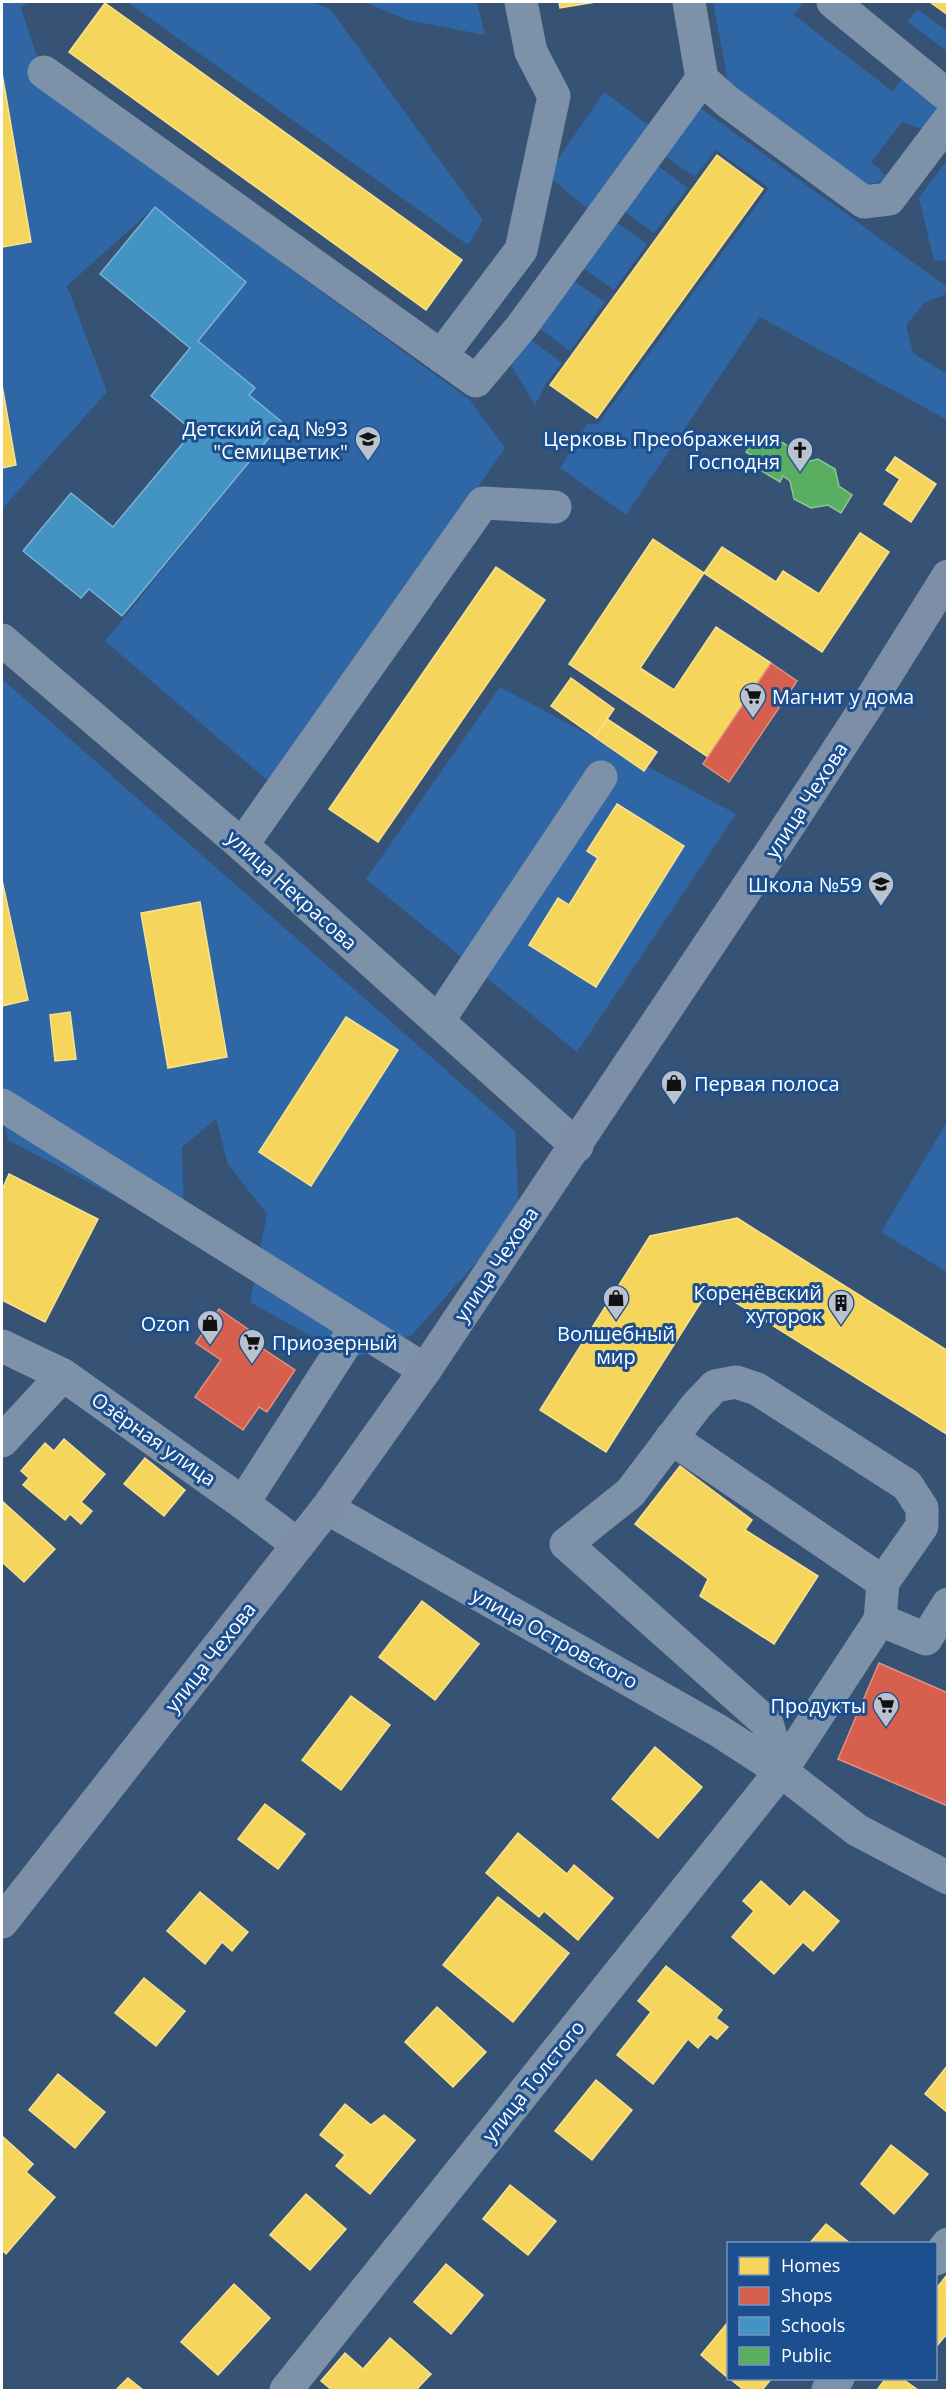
<svg xmlns="http://www.w3.org/2000/svg" width="949" height="2392" viewBox="0 0 949 2392" font-family="'Open Sans',sans-serif">
<style>
.green{fill:#2f66a5;fill-rule:evenodd}
.homes{fill:#f6d55c;stroke:#f9e28d;stroke-width:1.5}
.shops{fill:#d6604d;stroke:#e29082;stroke-width:1.5}
.schools{fill:#4393c3;stroke:#7bb3d5;stroke-width:1.5}
.public{fill:#5aae61;stroke:#8cc690;stroke-width:1.5}
.lines{fill:none;stroke-linecap:round;stroke-linejoin:round}
.minor{stroke:#7d92a8;stroke-width:33}
.major{stroke:#7d8ea7;stroke-width:33}
.labels{text-anchor:middle;dominant-baseline:central;stroke-width:6;stroke-linejoin:round;paint-order:stroke}
.poi-label{font-size:20px;fill:#fff;stroke:#1b4f8f;text-anchor:end}
.street-label{font-size:20px;fill:#fff;stroke:#1b4f8f}
</style>
<rect width="100%" height="100%" fill="#365274"/>
<g class="green">
<path d="M2 2H28L21 8 49 93 470 400 505 448 273 785 105 641 282 422 249 395 255 388 198 341 246 282 155 207 67 286 107 392 2 509V468L16 465 2 385V247L31 241 2 73Z"/>
<path d="M127 2H314L331 10 483 220 468 245Z"/>
<path d="M364 2H477L485 35 408 20Z"/>
<path d="M713 2H804L794 15 892 91 905 76 944 107C928 129 928 133 902 122L871 162 886 175 881 181 867 185 728 82Z"/>
<path d="M917 9 947 31V51L908 22Z"/>
<path d="M604 92 654 129 592 212 547 175Z"/>
<path d="M696 105 947 287 945 295 925 302 906 325 913 353 947 374V420L760 317 626 515 560 468 587 424H598L769 188 716 150 695 177 661 153Z"/>
<path d="M947 160V260L934 261 919 198Z"/>
<path d="M654 163 688 188 654 233 621 209Z"/>
<path d="M613 220 647 244 614 290 580 266Z"/>
<path d="M571 279 605 302 570 351 536 326Z"/>
<path d="M526 336 562 363 547 382 535 405 508 360Z"/>
<path d="M2 679 515 1131 519 1214 412 1335 351 1359 250 1302 267 1214 228 1164 216 1119 182 1147 185 1233 8 1140 2 1109V1006L28 999 2 880ZM200 902 227 1057 168 1067 142 912ZM70 1012 76 1058 56 1061 50 1015ZM346 1017 398 1050 311 1186 259 1152Z"/>
<path d="M500 687 736 814 577 1052 366 879ZM617 804 684 845 596 986 558 898 569 905 598 858 588 850Z"/>
<path d="M947 1122V1272L881 1232Z"/>
</g>
<g class="homes">
<path d="M559 2H596L560 8Z"/>
<path d="M930 2H948V15Z"/>
<path d="M105 3 462 260 426 310 69 52Z"/>
<path d="M2 73 31 242 2 247Z"/>
<path d="M717 155 763 189 597 418 550 385Z"/>
<path d="M2 385 16 465 2 468Z"/>
<path d="M895 457 936 484 911 522 884 504 900 479 886 470Z"/>
<path d="M860 533 889 552 822 652 704 573 722 547 776 582 783 571 819 594Z"/>
<path d="M653 539 704 573 640 668 674 690 716 627 771 663 708 757 569 664Z"/>
<path d="M496 567 545 600 378 842 329 809Z"/>
<path d="M571 678 614 709 595 737 551 706Z"/>
<path d="M607 719 657 752 644 771 595 737Z"/>
<path d="M617 804 684 846 596 987 529 945 558 898 569 905 579 889 598 858 587 851Z"/>
<path d="M2 880 28 1000 2 1006Z"/>
<path d="M200 902 227 1057 168 1068 141 913Z"/>
<path d="M70 1012 76 1059 55 1061 50 1015Z"/>
<path d="M346 1017 398 1050 311 1186 259 1152Z"/>
<path d="M9 1174 98 1219 45 1322 2 1300V1190Z"/>
<path d="M737 1218 948 1351V1435L727 1297 701 1302 606 1452 540 1410 650 1236Z"/>
<path d="M64 1439 105 1474 81 1502 92 1511 81 1524 70 1514 65 1520 23 1485 29 1478 21 1471 45 1443 54 1451Z"/>
<path d="M145 1458 185 1490 164 1516 124 1484Z"/>
<path d="M680 1466 752 1520 745 1530 818 1576 774 1644 700 1596 708 1579 635 1524Z"/>
<path d="M2 1501 55 1549 24 1582 2 1562Z"/>
<path d="M422 1601 479 1644 435 1700 379 1657Z"/>
<path d="M351 1696 390 1725 341 1790 302 1760Z"/>
<path d="M655 1747 702 1787 658 1838 612 1799Z"/>
<path d="M265 1804 305 1834 278 1869 238 1839Z"/>
<path d="M518 1833 567 1874 574 1865 613 1898 578 1940 544 1911 539 1917 486 1873Z"/>
<path d="M761 1881 790 1907 804 1891 839 1921 813 1951 803 1942 774 1974 732 1937 754 1911 743 1901Z"/>
<path d="M200 1892 248 1932 232 1951 222 1942 205 1964 167 1931Z"/>
<path d="M498 1897 569 1953 513 2022 443 1965Z"/>
<path d="M666 1966 722 2010 716 2018 728 2027 717 2039 710 2034 698 2048 688 2039 653 2084 617 2055 651 2012 638 2001Z"/>
<path d="M144 1978 185 2011 156 2046 115 2013Z"/>
<path d="M437 2007 486 2052 453 2087 405 2042Z"/>
<path d="M948 2065V2113L925 2094Z"/>
<path d="M58 2074 105 2112 75 2148 29 2110Z"/>
<path d="M596 2080 632 2110 592 2160 555 2131Z"/>
<path d="M345 2104 371 2125 384 2115 415 2140 370 2194 336 2166 345 2155 320 2135Z"/>
<path d="M2 2136 33 2164 26 2172 55 2197 6 2254 2 2250Z"/>
<path d="M891 2145 928 2174 894 2214 861 2184Z"/>
<path d="M510 2185 556 2221 528 2255 483 2219Z"/>
<path d="M306 2194 346 2229 310 2270 270 2235Z"/>
<path d="M826 2224 851 2244H809Z"/>
<path d="M446 2264 483 2295 451 2334 414 2302Z"/>
<path d="M946 2276 948 2338 945 2336 936 2347V2289Z"/>
<path d="M234 2284 270 2318 218 2375 181 2342Z"/>
<path d="M728 2322V2378L701 2355Z"/>
<path d="M390 2338 431 2374 416 2390H332L321 2381 345 2353 363 2369Z"/>
<path d="M128 2378 143 2390H116Z"/>
<path d="M729 2378H772L762 2390H744Z"/>
<path d="M886 2378H901L918 2390H877Z"/>
</g>
<g class="shops">
<path d="M771 663 797 681 729 782 703 764Z"/>
<path d="M219 1309 261 1338 256 1344 295 1370 267 1412 259 1407 243 1430 195 1397 221 1360 196 1343Z"/>
<path d="M879 1663 948 1693V1806L838 1759Z"/>
</g>
<path class="schools" d="M155 207 246 282 198 341 255 388 249 395 282 422 122 616 89 589 81 598 23 551 71 493 113 527 193 431 151 396 190 348 100 274Z"/>
<path class="public" d="M768 434 798 452 794 459 802 463 818 459 835 469 839 486 852 495 841 513 828 505 811 508 794 499 790 481 783 476 780 482 750 464 754 457 746 452 756 437 764 441Z"/>
<g class="lines">
<g class="minor">
<path d="M689 2 702 79 728 102 864 202 889 199 948 121"/>
<path d="M833 2 948 96"/>
<path d="M44 72 476 381 522 326 702 79"/>
<path d="M441 356 521 250 554 96 531 52 521 2"/>
<path d="M2 640 242 845 577 1146"/>
<path d="M242 845 483 503 555 507"/>
<path d="M438 1021 601 777"/>
<path d="M2 1105 425 1370"/>
<path d="M2 1346 63 1375 243 1503 298 1545"/>
<path d="M671 1438 883 1582"/>
<path d="M2 1441 63 1375"/>
<path d="M243 1503 356 1327"/>
<path d="M327 1508 719 1731 781 1771 857 1830 948 1878"/>
<path d="M781 1771 767 1723 566 1544 630 1493 696 1406 715 1386 736 1382 757 1389 907 1485 922 1508V1526L883 1582 880 1620"/>
<path d="M936 2259 948 2244"/>
<path d="M286 2390 781 1771 880 1620 926 1639 948 1604"/>
<path d="M828 2390 838 2378"/>
</g>
<path class="major" d="M2 1922 327 1508 425 1370 781 837 868 704 948 576"/>
</g>
<defs>
<g id="school-pin" transform="scale(1.35)"><path d="M0 17L-7.5 6A9.5 9.5 0 1 1 7.5 6Z" fill="#b9c2ce" stroke="#1b4f8f"/><path d="M0-5L7-2L0 1L-7-2ZM-4 1L0 2.5L4 1V4Q0 6-4 4Z" fill="#111"/></g>
<g id="church-pin" transform="scale(1.35)"><path d="M0 17L-7.5 6A9.5 9.5 0 1 1 7.5 6Z" fill="#b9c2ce" stroke="#1b4f8f"/><path d="M-1.2-6h2.4v3.5h3.3v2.4h-3.3V6h-2.4V-.1h-3.3v-2.4h3.3Z" fill="#111"/></g>
<g id="supermarket-pin" transform="scale(1.35)"><path d="M0 17L-7.5 6A9.5 9.5 0 1 1 7.5 6Z" fill="#b9c2ce" stroke="#1b4f8f"/><path d="M-6-5.5h2.5l.6 2H6L4.5 2H-2.5L-4.4-4H-6ZM-1.5 3.2a1.3 1.3 0 1 0 .1 0ZM3 3.2a1.3 1.3 0 1 0 .1 0Z" fill="#111"/></g>
<g id="shop-pin" transform="scale(1.35)"><path d="M0 17L-7.5 6A9.5 9.5 0 1 1 7.5 6Z" fill="#b9c2ce" stroke="#1b4f8f"/><path d="M-5-2.5h2.3a2.7 3.5 0 0 1 5.4 0H5L5.5 6h-11ZM-1.5-2.5h3a1.5 2.3 0 0 0-3 0Z" fill="#111"/></g>
<g id="building-pin" transform="scale(1.35)"><path d="M0 17L-7.5 6A9.5 9.5 0 1 1 7.5 6Z" fill="#b9c2ce" stroke="#1b4f8f"/><path d="M-4-6H4V6H1V3H-1V6H-4ZM-2.5-4.3h1.7v1.8h-1.7ZM.8-4.3h1.7v1.8H.8ZM-2.5-1h1.7V.8h-1.7ZM.8-1h1.7V.8H.8Z" fill="#111"/></g>
</defs>
<g fill-rule="evenodd">
<use href="#school-pin" x="368" y="439"/>
<use href="#church-pin" x="800" y="450"/>
<use href="#supermarket-pin" x="753" y="696"/>
<use href="#school-pin" x="881" y="884"/>
<use href="#shop-pin" x="674" y="1083"/>
<use href="#shop-pin" x="616" y="1298"/>
<use href="#building-pin" x="841" y="1303"/>
<use href="#shop-pin" x="210" y="1323"/>
<use href="#supermarket-pin" x="252" y="1342"/>
<use href="#supermarket-pin" x="886" y="1705"/>
</g>
<g class="labels">
<g class="poi-label">
<text x="348" y="428">Детский сад №93<tspan x="348" dy="23">"Семицветик"</tspan></text>
<text x="780" y="438">Церковь Преображения<tspan x="780" dy="23">Господня</tspan></text>
<text x="772" y="696" text-anchor="start">Магнит у дома</text>
<text x="862" y="884">Школа №59</text>
<text x="694" y="1083" text-anchor="start">Первая полоса</text>
<text x="822" y="1292">Коренёвский<tspan x="822" dy="23">хуторок</tspan></text>
<text x="190" y="1323">Ozon</text>
<text x="616" y="1333" text-anchor="middle">Волшебный<tspan x="616" dy="23">мир</tspan></text>
<text x="272" y="1342" text-anchor="start">Приозерный</text>
<text x="866" y="1705">Продукты</text>
</g>
<g class="street-label">
<text transform="translate(806 800) rotate(-57)">улица Чехова</text>
<text transform="translate(292 890) rotate(42)">улица Некрасова</text>
<text transform="translate(496 1264) rotate(-56)">улица Чехова</text>
<text transform="translate(154 1439) rotate(35)">Озёрная улица</text>
<text transform="translate(555 1638) rotate(29)">улица Островского</text>
<text transform="translate(210 1657) rotate(-52)">улица Чехова</text>
<text transform="translate(533 2081) rotate(-51)">улица Толстого</text>
</g>
</g>
<rect width="949" height="2392" fill="none" stroke="#ffffff" stroke-width="6"/>
<rect x="727" y="2242" width="210" height="138" fill="#1b4f8f" stroke="#7695bc" stroke-width="1.5"/>
<rect x="739" y="2257" width="30" height="18" fill="#f6d55c" stroke="#7695bc" stroke-width="1.5"/>
<text x="781" y="2272" font-size="18" fill="#ffffff">Homes</text>
<rect x="739" y="2287" width="30" height="18" fill="#d6604d" stroke="#7695bc" stroke-width="1.5"/>
<text x="781" y="2302" font-size="18" fill="#ffffff">Shops</text>
<rect x="739" y="2317" width="30" height="18" fill="#4393c3" stroke="#7695bc" stroke-width="1.5"/>
<text x="781" y="2332" font-size="18" fill="#ffffff">Schools</text>
<rect x="739" y="2347" width="30" height="18" fill="#5aae61" stroke="#7695bc" stroke-width="1.5"/>
<text x="781" y="2362" font-size="18" fill="#ffffff">Public</text>
</svg>
